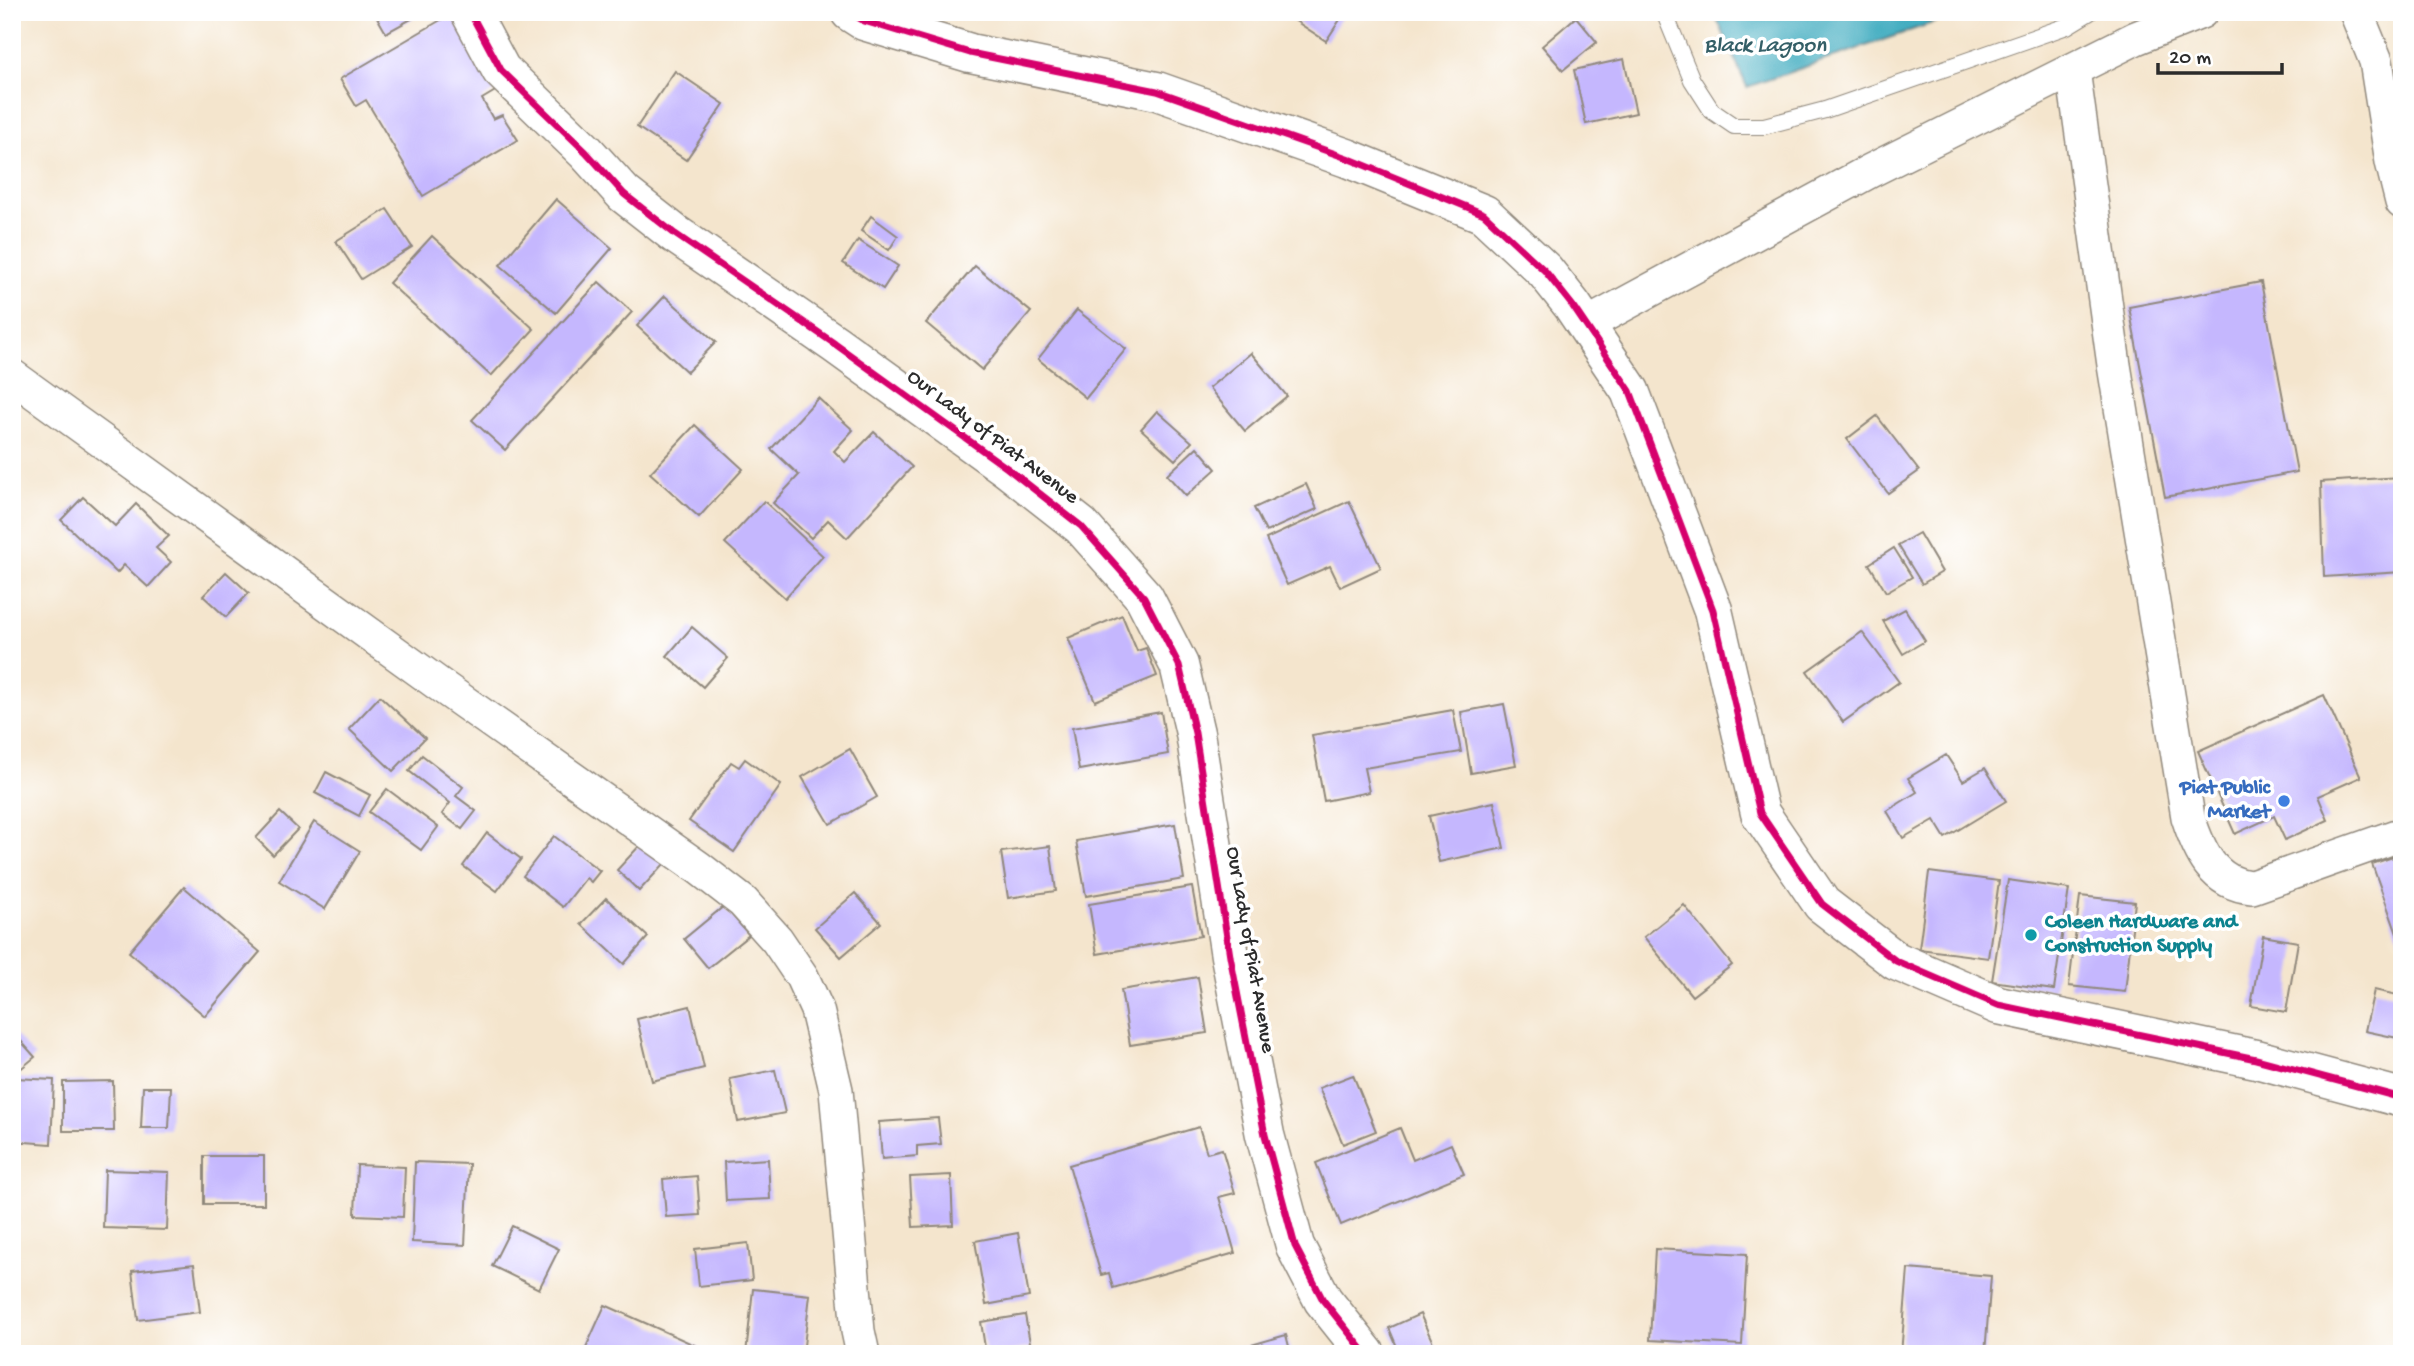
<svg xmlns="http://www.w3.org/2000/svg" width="2414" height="1366" viewBox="0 0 2414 1366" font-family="'Gochi Hand',sans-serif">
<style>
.water{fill:#41acc0;stroke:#366c76;stroke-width:2}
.building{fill:#c5b7fe}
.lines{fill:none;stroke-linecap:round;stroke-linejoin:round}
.lane-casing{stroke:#90887c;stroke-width:18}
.street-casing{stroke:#90887c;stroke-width:36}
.secondary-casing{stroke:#90887c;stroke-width:41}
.lane{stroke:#fff;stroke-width:16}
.street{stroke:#fff;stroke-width:33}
.secondary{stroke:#fff;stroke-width:38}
.cycleway-casing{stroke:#fff;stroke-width:11}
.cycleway{stroke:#d6006c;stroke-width:7}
.shop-dot{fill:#3f7fe0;stroke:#fff;stroke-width:2.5}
.culture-dot{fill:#0f9aa8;stroke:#fff;stroke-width:2.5}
.labels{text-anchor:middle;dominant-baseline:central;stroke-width:7;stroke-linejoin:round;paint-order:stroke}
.street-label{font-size:21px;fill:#2b2b2b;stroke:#fff}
.shop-label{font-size:21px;font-weight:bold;fill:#366cbe;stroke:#fff;text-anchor:end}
.culture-label{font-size:21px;font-weight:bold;fill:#0d838f;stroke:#fff;text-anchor:start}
.water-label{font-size:23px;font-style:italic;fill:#345f67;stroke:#fff}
</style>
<rect width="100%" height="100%" fill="#fff"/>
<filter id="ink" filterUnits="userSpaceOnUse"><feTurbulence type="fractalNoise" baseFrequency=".0143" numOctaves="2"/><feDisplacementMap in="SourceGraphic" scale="14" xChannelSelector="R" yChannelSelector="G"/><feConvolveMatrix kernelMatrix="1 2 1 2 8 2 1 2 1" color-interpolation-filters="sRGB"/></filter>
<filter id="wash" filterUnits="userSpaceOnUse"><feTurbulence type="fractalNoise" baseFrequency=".00686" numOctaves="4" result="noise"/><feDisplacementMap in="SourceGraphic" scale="28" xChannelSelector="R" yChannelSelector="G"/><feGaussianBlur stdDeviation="1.57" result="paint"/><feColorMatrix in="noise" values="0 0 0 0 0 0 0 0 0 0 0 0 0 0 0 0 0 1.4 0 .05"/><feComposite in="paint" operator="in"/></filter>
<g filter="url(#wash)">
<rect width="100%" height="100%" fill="#f4e5cd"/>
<path class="water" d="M1714 12H1964L1747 87Z"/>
<g id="blocks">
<g class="building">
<path d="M374 12H424L386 33Z"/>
<path d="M1295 12H1345L1326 41 1291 18Z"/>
<path d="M451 14 497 90 482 99 493 119 502 115 518 140 423 196 366 100 356 106 340 79Z"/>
<path d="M1576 17 1597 42 1563 70 1542 46Z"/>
<path d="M1624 59 1636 113 1586 124 1574 70Z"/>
<path d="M675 71 724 104 686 160 637 127Z"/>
<path d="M556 199 612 248 556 313 500 265Z"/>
<path d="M387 209 412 247 361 279 336 241Z"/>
<path d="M871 216 898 236 889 250 861 231Z"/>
<path d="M432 236 534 329 491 376 389 283Z"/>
<path d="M858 240 898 266 883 289 843 263Z"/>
<path d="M975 266 1031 312 982 370 926 323Z"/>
<path d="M599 282 632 312 505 450 472 420Z"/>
<path d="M2261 282 2297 472 2165 497 2129 307Z"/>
<path d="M665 296 716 342 687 372 637 326Z"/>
<path d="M1077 310 1126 349 1086 398 1038 359Z"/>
<path d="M1251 353 1287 396 1245 431 1209 388Z"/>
<path d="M818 398 853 430 834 451 845 462 874 432 912 467 847 538 828 520 811 538 773 503 799 475 771 449Z"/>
<path d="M1157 411 1192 442 1175 460 1141 429Z"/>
<path d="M1877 416 1919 471 1888 493 1847 439Z"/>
<path d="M695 425 743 469 699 517 650 473Z"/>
<path d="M1197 447 1216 469 1186 496 1167 475Z"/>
<path d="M2400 477 2402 572 2324 577 2321 482Z"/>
<path d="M1306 484 1317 509 1266 532 1254 508Z"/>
<path d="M83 497 115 526 136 504 169 536 156 548 171 562 148 587 124 565 117 573 61 520Z"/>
<path d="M764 501 823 556 785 598 725 543Z"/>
<path d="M1349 501 1381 568 1340 587 1330 566 1287 585 1266 539Z"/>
<path d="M1919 533 1942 572 1922 584 1898 545Z"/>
<path d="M1894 548 1912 577 1886 592 1869 564Z"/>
<path d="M226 572 249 593 226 617 203 596Z"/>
<path d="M1905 609 1925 641 1903 654 1883 621Z"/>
<path d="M1122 615 1137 651 1146 648 1157 676 1095 701 1068 638Z"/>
<path d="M692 627 728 658 703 687 667 656Z"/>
<path d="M1862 632 1899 682 1843 722 1807 671Z"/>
<path d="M2324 695 2361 777 2318 796 2328 820 2285 840 2274 816 2235 834 2198 751Z"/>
<path d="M380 696 425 738 393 771 349 729Z"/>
<path d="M1504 704 1516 765 1471 773 1461 712Z"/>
<path d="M1453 710 1461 752 1364 768 1369 792 1324 801 1312 735Z"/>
<path d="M1161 712 1168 754 1079 770 1072 728Z"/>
<path d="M850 749 877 797 830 824 802 777Z"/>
<path d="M422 755 463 787 456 796 476 811 462 829 442 814 450 803 409 771Z"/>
<path d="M1946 755 1963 781 1985 768 2006 801 1945 838 1934 820 1903 838 1887 811 1917 792 1908 778Z"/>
<path d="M745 759 781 785 734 852 689 821 731 762 739 767Z"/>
<path d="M326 772 370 795 359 816 315 793Z"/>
<path d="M387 789 438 827 421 850 369 812Z"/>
<path d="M1494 802 1504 848 1439 862 1429 816Z"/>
<path d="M280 812 298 829 273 855 256 838Z"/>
<path d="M314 822 360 851 325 909 279 881Z"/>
<path d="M1175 824 1184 879 1086 896 1076 841Z"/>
<path d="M487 833 521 859 497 891 463 866Z"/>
<path d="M554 836 600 871 591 882 586 878 563 907 523 876Z"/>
<path d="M643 842 665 863 639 891 617 870Z"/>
<path d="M1050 846 1056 891 1008 898 1001 852Z"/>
<path d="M2402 854V945H2401L2372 864Z"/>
<path d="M1929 872 1999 881 1988 958 1919 949Z"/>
<path d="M2008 880 2069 889 2054 990 1992 981Z"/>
<path d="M184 887 260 952 205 1016 129 952Z"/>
<path d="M1192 887 1201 936 1097 954 1089 904Z"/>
<path d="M855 893 881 923 841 957 815 928Z"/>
<path d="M2080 896 2135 902 2125 992 2069 986Z"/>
<path d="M606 898 648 937 624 964 581 924Z"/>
<path d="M1684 905 1732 965 1692 996 1644 937Z"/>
<path d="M724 906 749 935 708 968 684 939Z"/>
<path d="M2263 936 2298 942 2286 1012 2251 1006Z"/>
<path d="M1198 977 1207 1033 1130 1045 1121 990Z"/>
<path d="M2374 990 2402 996V1039L2365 1031Z"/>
<path d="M690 1006 704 1068 652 1081 637 1019Z"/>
<path d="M12 1031 35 1057 12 1076Z"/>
<path d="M775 1070 785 1113 738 1122 730 1079Z"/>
<path d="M1353 1075 1376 1131 1343 1144 1319 1088Z"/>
<path d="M15 1078 54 1080 51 1144 12 1141Z"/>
<path d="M113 1081 114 1131H63V1082Z"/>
<path d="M143 1087H171L169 1128H141Z"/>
<path d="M938 1118 941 1144 917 1146V1156L882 1159 879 1122Z"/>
<path d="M1199 1127 1207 1153 1222 1149 1235 1193 1219 1197 1235 1253 1113 1288 1109 1273 1101 1275 1069 1165Z"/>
<path d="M1400 1128 1413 1160 1451 1144 1464 1174 1341 1225 1316 1163Z"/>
<rect x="204" y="1156" width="60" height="48"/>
<path d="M768 1159 770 1199 726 1201 724 1162Z"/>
<path d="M415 1162 469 1164 465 1245 412 1242Z"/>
<path d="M357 1165 405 1167 403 1217 355 1215Z"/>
<path d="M105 1170 169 1172 167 1230 103 1228Z"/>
<path d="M951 1175 953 1225 913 1227 910 1177Z"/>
<path d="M697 1176 700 1215 666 1217 663 1179Z"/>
<path d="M512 1226 559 1249 539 1289 492 1266Z"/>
<path d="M1018 1233 1029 1297 986 1305 975 1241Z"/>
<path d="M748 1243 752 1280 699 1286 695 1249Z"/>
<path d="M1655 1249 1747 1254 1742 1345 1650 1340Z"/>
<path d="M194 1264 200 1312 138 1320 132 1271Z"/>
<path d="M1908 1269 1991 1276 1985 1354H1901Z"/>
<path d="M753 1289 810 1295 803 1354H746Z"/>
<path d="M605 1305 708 1351 707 1354H583Z"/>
<path d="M1420 1314 1438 1354H1400L1389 1328Z"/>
<path d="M1025 1315 1031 1348 986 1354 981 1322Z"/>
<path d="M1286 1335 1291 1354H1223V1353Z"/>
</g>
</g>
</g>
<g filter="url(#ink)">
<use href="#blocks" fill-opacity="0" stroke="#90887c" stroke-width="2"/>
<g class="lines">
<g class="lane-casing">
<path id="lane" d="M1664 12 1692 80 1712 111 1734 126H1764L1825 110 2067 26 2090 12"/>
</g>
<g class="street-casing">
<g id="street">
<path d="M2356 12 2376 61 2392 162 2402 202"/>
<path d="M2073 70 2114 365 2188 817C2199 851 2213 884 2252 887L2402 834"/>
<path d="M1586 325 1870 171 2136 38 2201 12"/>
<path d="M12 376 444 688 699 868 743 902 777 940 802 977 817 1010 836 1090 858 1331 863 1354"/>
</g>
</g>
<g class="secondary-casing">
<g id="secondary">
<path d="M470 12 501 70 586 152 624 194 675 234 835 344 1007 468 1081 526 1144 597 1179 665 1195 733 1230 956 1265 1135 1295 1246 1323 1300 1366 1354"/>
<path d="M850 12 864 21 970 53 1157 91 1347 158 1484 214 1545 271 1572 305 1630 391 1713 610 1760 813 1822 904 1896 961 1998 1005 2256 1059 2402 1098"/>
</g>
</g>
<use href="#lane" class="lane"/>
<use href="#street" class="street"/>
<use href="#secondary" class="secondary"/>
<g class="cycleway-casing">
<g id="cycleway">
<path d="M470 12 501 70 586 152 624 194 675 234 835 344 1007 468 1081 526 1144 597 1179 665 1195 733 1230 956 1265 1135 1295 1246 1323 1300 1366 1354"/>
<path d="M850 12 864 21 970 53 1157 91 1347 158 1484 214 1545 271 1572 305 1630 391 1713 610 1760 813 1822 904 1896 961 1998 1005 2256 1059 2402 1098"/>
</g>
</g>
<use href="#cycleway" class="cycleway"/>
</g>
</g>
<circle class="shop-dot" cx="2284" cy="801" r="7"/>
<circle class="culture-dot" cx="2031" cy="935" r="7"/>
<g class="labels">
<g class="street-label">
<text transform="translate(992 438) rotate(37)">Our Lady of Piat Avenue</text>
<text transform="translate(1249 950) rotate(80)">Our Lady of Piat Avenue</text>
</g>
<g class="shop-label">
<text x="2270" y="789">Piat Public<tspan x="2270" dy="24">Market</tspan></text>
</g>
<g class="culture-label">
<text x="2045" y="923">Coleen Hardware and<tspan x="2045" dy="24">Construction Supply</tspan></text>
</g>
<g class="water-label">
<text x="1765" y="46">Black Lagoon</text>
</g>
</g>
<rect width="2414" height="1366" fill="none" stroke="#fff" stroke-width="42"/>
<path d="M2158 63v10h124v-10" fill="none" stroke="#2b2b2b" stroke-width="3.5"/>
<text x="2169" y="63" font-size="21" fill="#2b2b2b" stroke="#ffffff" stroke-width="5" paint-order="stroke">20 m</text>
</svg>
